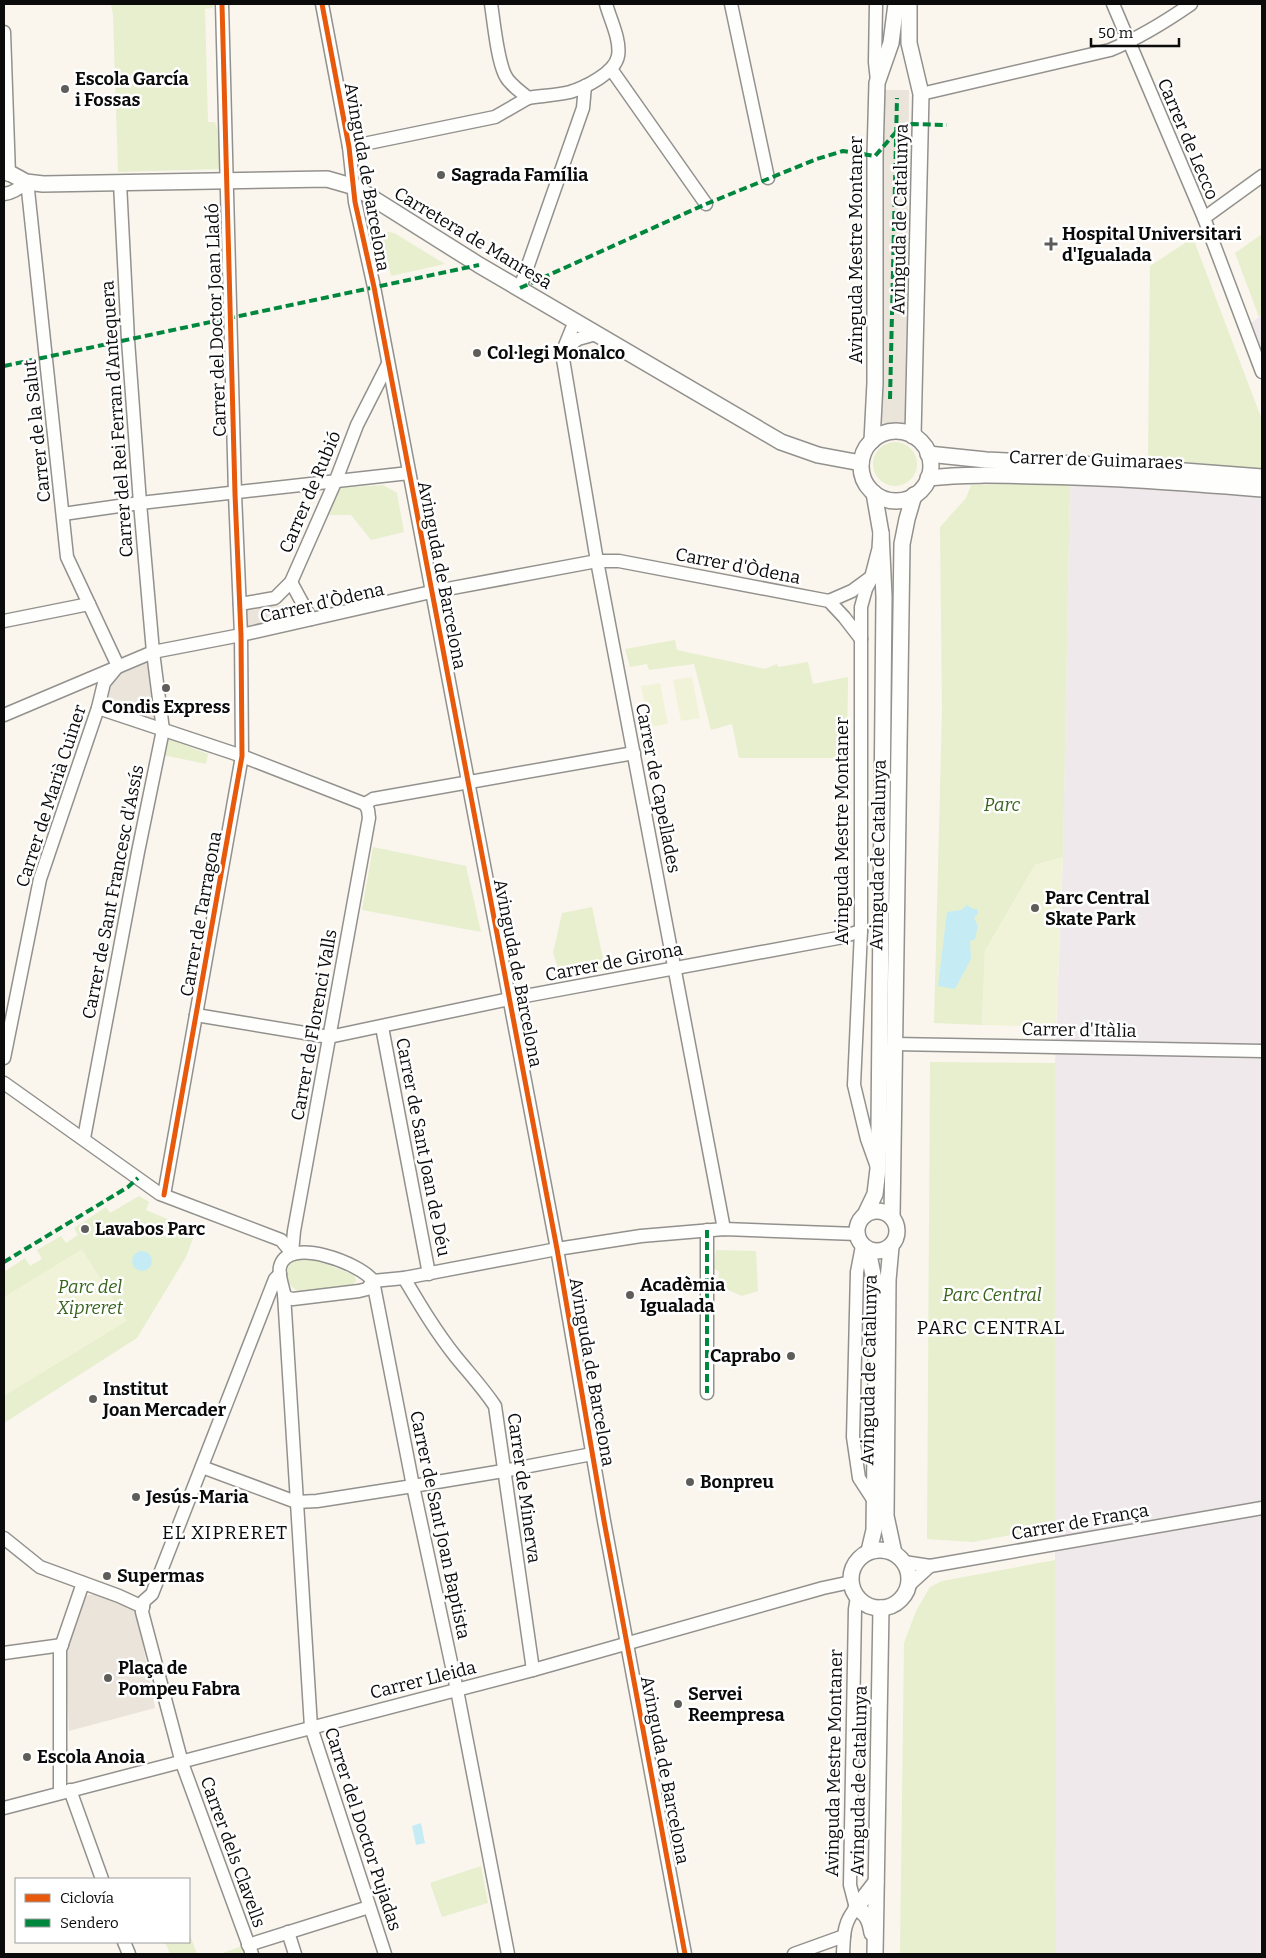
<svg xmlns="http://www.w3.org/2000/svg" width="1266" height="1958" viewBox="0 0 1266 1958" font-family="Bitter,serif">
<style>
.industrial{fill:#f0e9ec}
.green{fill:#e7efce}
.pitch{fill:#f1f3d8}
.plaza{fill:#eae4da}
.water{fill:#c5ecf4}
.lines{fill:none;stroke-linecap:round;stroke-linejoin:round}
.minor-casing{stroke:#93918d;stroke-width:15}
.tertiary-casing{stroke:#93918d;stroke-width:18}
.minor{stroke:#fefefc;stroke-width:12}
.tertiary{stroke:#fefefc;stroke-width:15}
.quiet{stroke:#00873e;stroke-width:4;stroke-dasharray:8 4;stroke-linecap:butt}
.cycleway-casing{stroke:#fff;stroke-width:8}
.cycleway{stroke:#e8590c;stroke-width:5}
.poi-dot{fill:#5f5d5a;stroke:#fff;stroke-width:2}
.labels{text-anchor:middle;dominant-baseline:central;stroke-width:5;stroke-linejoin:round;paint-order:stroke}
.poi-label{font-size:18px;font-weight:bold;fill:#0b0b0b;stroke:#fff;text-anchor:start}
.street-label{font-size:18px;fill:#0b0b0b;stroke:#fff}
.park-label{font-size:18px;font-style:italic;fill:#37631c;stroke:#fff}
.neighbourhood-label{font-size:19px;letter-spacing:1px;fill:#0b0b0b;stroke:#fff}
</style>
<rect width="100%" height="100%" fill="#faf6ee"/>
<g class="industrial">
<path d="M1262 315V353L1251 323Z"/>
<path d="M1070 482 1262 495V1954H1056L1055 1820V1063L1063 857Z"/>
</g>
<g class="green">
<path d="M111 4H213V8L205 9 208 122H215L222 145 221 169 118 172 113 15Z"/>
<path d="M388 232 394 233 445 264 391 276 383 240V236Z"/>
<path d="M1262 234V315L1259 317 1235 253Z"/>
<path d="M1193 238 1262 420V470L1148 458 1150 266Z"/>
<circle cx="895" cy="464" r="22"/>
<path d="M1070 482 1063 857 1035 865 985 951 982 1025 934 1023 942 711 940 527 966 498 971 485Z"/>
<path d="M383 485 397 493 404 532 371 540 351 515H329L340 488Z"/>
<path d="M675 640 677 650 765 669 777 664 778 667 808 662 813 684 848 677 847 758H739L732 724 711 730 694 664 649 670 647 664 630 667 625 649Z"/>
<path d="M166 738 208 754 206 764 163 755Z"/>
<path d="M373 847 466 866 481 932 362 910Z"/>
<path d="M592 907 605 968 560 974 553 953 562 913Z"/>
<path d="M930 1062 1055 1063V1527L973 1542 927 1539Z"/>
<path d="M139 1196 149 1202 146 1210 184 1226 202 1224 195 1233 186 1257 137 1338 4 1423V1272L25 1258 30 1266 42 1259 37 1250 61 1236 66 1243 78 1235 74 1228 106 1207 110 1213Z"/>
<path d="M716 1250 756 1251 758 1291 742 1296 723 1288 718 1282 719 1272 714 1268Z"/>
<path d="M308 1257 354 1275 356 1281 353 1284C339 1286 316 1293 302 1292 288 1290 281 1270 293 1261 297 1258 303 1258 308 1257Z"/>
<path d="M1055 1560 1056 1954H900L904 1643 916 1611 930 1587 942 1581Z"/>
<path d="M481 1866 488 1903 442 1917 430 1883Z"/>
<path d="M189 1932 197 1954H170L165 1942H189Z"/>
<path d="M242 1946 245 1954H220Z"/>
</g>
<g class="pitch">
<path d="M692 677 700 718 681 721 673 680Z"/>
<path d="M660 683 668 724 649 727 641 686Z"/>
<path d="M1063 857 1056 1027 982 1025 985 951 1035 865Z"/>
<path d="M82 1249 127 1321 4 1396V1297Z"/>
</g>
<g class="plaza">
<path d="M882 90H909L906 422 878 424Z"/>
<path d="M277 605 300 608 304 615 246 629V610Z"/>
<path d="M147 663 155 722 109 706 106 700 117 672 135 664Z"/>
<path d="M100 1594 130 1605 137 1613 155 1708 69 1731 65 1648 80 1602 88 1595Z"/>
</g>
<g class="water">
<path d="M967 905 973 909H977L978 913 974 918 978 926 975 939 970 941 971 959 955 989 938 986 947 912 961 910Z"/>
<circle cx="142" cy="1261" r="10"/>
<path d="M421 1823 425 1843 416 1845 412 1826Z"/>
</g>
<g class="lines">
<g class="minor-casing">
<g id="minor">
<path d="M322 4 349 147 355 202 374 287 557 1249 604 1521 685 1954"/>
<path d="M491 4C494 23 497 58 505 75 509 84 520 91 528 98 541 96 557 95 570 92 584 88 615 73 618 56 621 40 610 19 606 4"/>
<path d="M731 4 768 178"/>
<path d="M876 4 875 62 877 81"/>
<path d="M1113 4 1204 218 1262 372"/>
<path d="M4 32 9 175"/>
<path d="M611 69 706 204"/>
<path d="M921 94 1110 50C1139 38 1165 22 1191 4"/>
<path d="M349 147 495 117 528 98"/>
<path d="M4 194C13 193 19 189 26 182L28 190 67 557 118 666 104 683 98 708 40 879 4 1058"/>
<path d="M1204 218 1262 176"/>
<path d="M520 288 583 108 585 86"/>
<path d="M575 321 562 353 597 561 724 1229"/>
<path d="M565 349 578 339 596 334"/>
<path d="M63 514 140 503 409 473"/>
<path d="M873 576 866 589 861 607V931L854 1085 867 1139 877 1167"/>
<path d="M291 582 311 619"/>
<path d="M829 601 852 591 871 577"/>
<path d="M240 604 275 598 291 582 336 480 357 425 388 364"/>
<path d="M4 621 89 604"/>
<path d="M98 708 242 756 365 804"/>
<path d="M4 715 153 652 241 635 431 592 597 561H619L829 601 844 617 861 639"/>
<path d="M365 804 373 799 634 753"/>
<path d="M196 1015 329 1037 509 999 838 938 861 931"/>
<path d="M382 1027 429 1274"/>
<path d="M894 1044 1262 1051"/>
<path d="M4 1083 160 1194 281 1240 292 1253"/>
<path d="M84 1138 138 852 163 730 153 652 140 503 128 340 120 183"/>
<path d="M164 1195 242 756 241 635 235 494 222 4"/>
<path d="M707 1230V1393"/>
<path d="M862 1246 857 1272 853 1437 859 1478 874 1501"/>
<path d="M292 1253 294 1231 369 818 368 810 365 804"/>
<path d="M404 1278C420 1305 436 1332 456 1357 469 1373 483 1388 495 1406L533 1670"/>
<path d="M373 1281C362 1264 287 1235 280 1267 278 1275 283 1286 284 1294L311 1727 385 1954"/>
<path d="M373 1281 413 1486 457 1690 508 1954"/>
<path d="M373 1281 404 1278 557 1249 641 1236 724 1229 857 1234"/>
<path d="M284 1294 288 1298 293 1299 359 1291 367 1289 373 1281"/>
<path d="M202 1467 296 1502 317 1501 413 1486 503 1471 592 1454"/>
<path d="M4 1538 40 1567 119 1596 143 1607"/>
<path d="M904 1562 930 1566 1262 1508"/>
<path d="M908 1586 930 1566"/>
<path d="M4 1653 62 1645"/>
<path d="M70 1790 102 1879"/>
<path d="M60 1792V1650L83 1583"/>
<path d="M4 1808 533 1670 823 1588 851 1582"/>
<path d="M288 1932 295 1954"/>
<path d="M124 1942 129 1954"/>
<path d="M248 1945 369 1907"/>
<path d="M252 1954 182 1763 142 1612 144 1601 152 1594 275 1279 280 1274"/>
<path d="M794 1954 844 1936"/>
<path d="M843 1954C844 1935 843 1923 856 1908L850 1885 855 1609 857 1597"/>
</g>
</g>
<g class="tertiary-casing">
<g id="tertiary">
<path d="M909 4V43L921 94 913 436"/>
<path d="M4 170 26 182 43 184 327 179 355 187 479 265 781 442 818 455 861 463"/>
<circle cx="896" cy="466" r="35"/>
<path d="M872 441 875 383V156L877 83 891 43 896 4"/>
<path d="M928 454 986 460 1119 466 1262 477"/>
<path d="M928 478C963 474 998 475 1034 476 1110 477 1186 483 1262 489"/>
<path d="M873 576 880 549 881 533 874 493"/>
<circle cx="877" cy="1231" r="20"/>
<path d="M865 1215 875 1194 878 1169 879 1127 884 597 881 533"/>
<path d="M892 1217 902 544 907 519 914 495"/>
<path d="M891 1247 888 1280 886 1516 894 1553"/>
<path d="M868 1250 877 1294 874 1530 869 1551"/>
<circle cx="880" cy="1579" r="29"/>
<path d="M872 1933C870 1921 868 1914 856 1908L876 1882"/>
<path d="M875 1954 881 1608"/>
</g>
</g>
<use href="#minor" class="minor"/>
<use href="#tertiary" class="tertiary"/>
<g class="quiet">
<path d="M520 288 706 204 817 159 843 151 875 156 896 132 912 124 947 125"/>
<path d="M4 366 479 265"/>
<path d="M890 399 897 98"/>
<path d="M707 1230V1393"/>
<path d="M4 1262 128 1187 138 1178"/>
</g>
<g class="cycleway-casing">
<g id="cycleway">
<path d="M322 4 349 147 355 202 374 287 557 1249 604 1521 685 1954"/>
<path d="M164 1195 242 756 241 635 235 494 222 4"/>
</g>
</g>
<use href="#cycleway" class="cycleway"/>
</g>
<g class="poi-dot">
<circle cx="65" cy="89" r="5"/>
<circle cx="441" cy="175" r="5"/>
<path d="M1048.5 236.5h5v5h5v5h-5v5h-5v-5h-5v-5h5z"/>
<circle cx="477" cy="353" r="5"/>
<circle cx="166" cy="688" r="5"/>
<circle cx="1035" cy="908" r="5"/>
<circle cx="85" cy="1229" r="5"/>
<circle cx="630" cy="1295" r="5"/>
<circle cx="791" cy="1356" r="5"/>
<circle cx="93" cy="1399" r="5"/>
<circle cx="690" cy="1482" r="5"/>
<circle cx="136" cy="1497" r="5"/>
<circle cx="107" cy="1576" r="5"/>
<circle cx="108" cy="1678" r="5"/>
<circle cx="678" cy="1704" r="5"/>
<circle cx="27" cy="1757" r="5"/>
</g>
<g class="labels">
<g class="poi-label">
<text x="75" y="79">Escola García<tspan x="75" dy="21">i Fossas</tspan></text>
<text x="451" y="175">Sagrada Família</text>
<text x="1062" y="234">Hospital Universitari<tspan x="1062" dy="21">d'Igualada</tspan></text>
<text x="487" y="353">Col·legi Monalco</text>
<text x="166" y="707" text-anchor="middle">Condis Express</text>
<text x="1045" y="898">Parc Central<tspan x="1045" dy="21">Skate Park</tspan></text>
<text x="95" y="1229">Lavabos Parc</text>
<text x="640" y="1285">Acadèmia<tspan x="640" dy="21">Igualada</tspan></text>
<text x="781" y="1356" text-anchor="end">Caprabo</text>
<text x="103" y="1389">Institut<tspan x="103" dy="21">Joan Mercader</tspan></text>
<text x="700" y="1482">Bonpreu</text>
<text x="146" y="1497">Jesús-Maria</text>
<text x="117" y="1576">Supermas</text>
<text x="118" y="1668">Plaça de<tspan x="118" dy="21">Pompeu Fabra</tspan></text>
<text x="688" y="1694">Servei<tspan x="688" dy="21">Reempresa</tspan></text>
<text x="37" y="1757">Escola Anoia</text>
</g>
<g class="street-label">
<text transform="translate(1188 139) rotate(67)">Carrer de Lecco</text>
<text transform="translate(367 177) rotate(80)">Avinguda de Barcelona</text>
<text transform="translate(900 219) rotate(-89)">Avinguda de Catalunya</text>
<text transform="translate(473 238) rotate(31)">Carretera de Manresa</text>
<text transform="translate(856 250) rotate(-90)">Avinguda Mestre Montaner</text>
<text transform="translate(216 320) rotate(-92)">Carrer del Doctor Joan Lladó</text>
<text transform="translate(117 419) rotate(-94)">Carrer del Rei Ferran d'Antequera</text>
<text transform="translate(37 431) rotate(-96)">Carrer de la Salut</text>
<text transform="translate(1096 460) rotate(2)">Carrer de Guimaraes</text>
<text transform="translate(310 492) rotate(-67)">Carrer de Rubió</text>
<text transform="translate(738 566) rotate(11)">Carrer d'Òdena</text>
<text transform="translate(442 575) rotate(79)">Avinguda de Barcelona</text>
<text transform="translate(322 603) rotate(-13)">Carrer d'Òdena</text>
<text transform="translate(658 788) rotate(79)">Carrer de Capellades</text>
<text transform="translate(51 796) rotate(-72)">Carrer de Marià Cuiner</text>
<text transform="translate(842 831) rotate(-90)">Avinguda Mestre Montaner</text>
<text transform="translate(878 855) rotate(-89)">Avinguda de Catalunya</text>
<text transform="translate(113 892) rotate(-79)">Carrer de Sant Francesc d'Assís</text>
<text transform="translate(201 914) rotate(-80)">Carrer de Tarragona</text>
<text transform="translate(614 962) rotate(-11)">Carrer de Girona</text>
<text transform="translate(518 973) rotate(79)">Avinguda de Barcelona</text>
<text transform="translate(314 1025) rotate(-80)">Carrer de Florenci Valls</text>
<text transform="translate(1079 1030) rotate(1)">Carrer d'Itàlia</text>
<text transform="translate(423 1147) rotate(79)">Carrer de Sant Joan de Déu</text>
<text transform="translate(869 1370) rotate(-89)">Avinguda de Catalunya</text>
<text transform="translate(592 1372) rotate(80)">Avinguda de Barcelona</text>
<text transform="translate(524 1488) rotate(82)">Carrer de Minerva</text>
<text transform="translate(1080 1522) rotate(-10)">Carrer de França</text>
<text transform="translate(440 1525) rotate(78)">Carrer de Sant Joan Baptista</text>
<text transform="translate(423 1680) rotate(-14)">Carrer Lleida</text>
<text transform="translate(834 1763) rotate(-89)">Avinguda Mestre Montaner</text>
<text transform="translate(665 1770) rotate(79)">Avinguda de Barcelona</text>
<text transform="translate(859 1781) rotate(-89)">Avinguda de Catalunya</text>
<text transform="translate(363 1829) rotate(72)">Carrer del Doctor Pujadas</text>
<text transform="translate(233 1852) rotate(70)">Carrer dels Clavells</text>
</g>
<g class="park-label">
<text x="1002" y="805">Parc</text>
<text x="90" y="1287">Parc del<tspan x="90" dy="21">Xipreret</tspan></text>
<text x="992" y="1295">Parc Central</text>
</g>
<g class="neighbourhood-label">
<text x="991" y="1327">PARC CENTRAL</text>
<text x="225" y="1532">EL XIPRERET</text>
</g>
</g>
<rect width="1266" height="1958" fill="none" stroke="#0b0b0b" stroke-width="10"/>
<rect x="15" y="1878" width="175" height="65" fill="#ffffff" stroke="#9d9d9d"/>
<rect x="25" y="1894" width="25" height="8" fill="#e8590c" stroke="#9d9d9d"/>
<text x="60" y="1903" font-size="15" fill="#0b0b0b">Ciclovía</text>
<rect x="25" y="1919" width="25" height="8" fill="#00873e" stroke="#9d9d9d"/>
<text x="60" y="1928" font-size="15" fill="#0b0b0b">Sendero</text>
<path d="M1091 38v8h88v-8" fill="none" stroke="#0b0b0b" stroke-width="2.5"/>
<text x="1098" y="38" font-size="15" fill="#0b0b0b" stroke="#ffffff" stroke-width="4" paint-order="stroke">50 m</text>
</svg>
